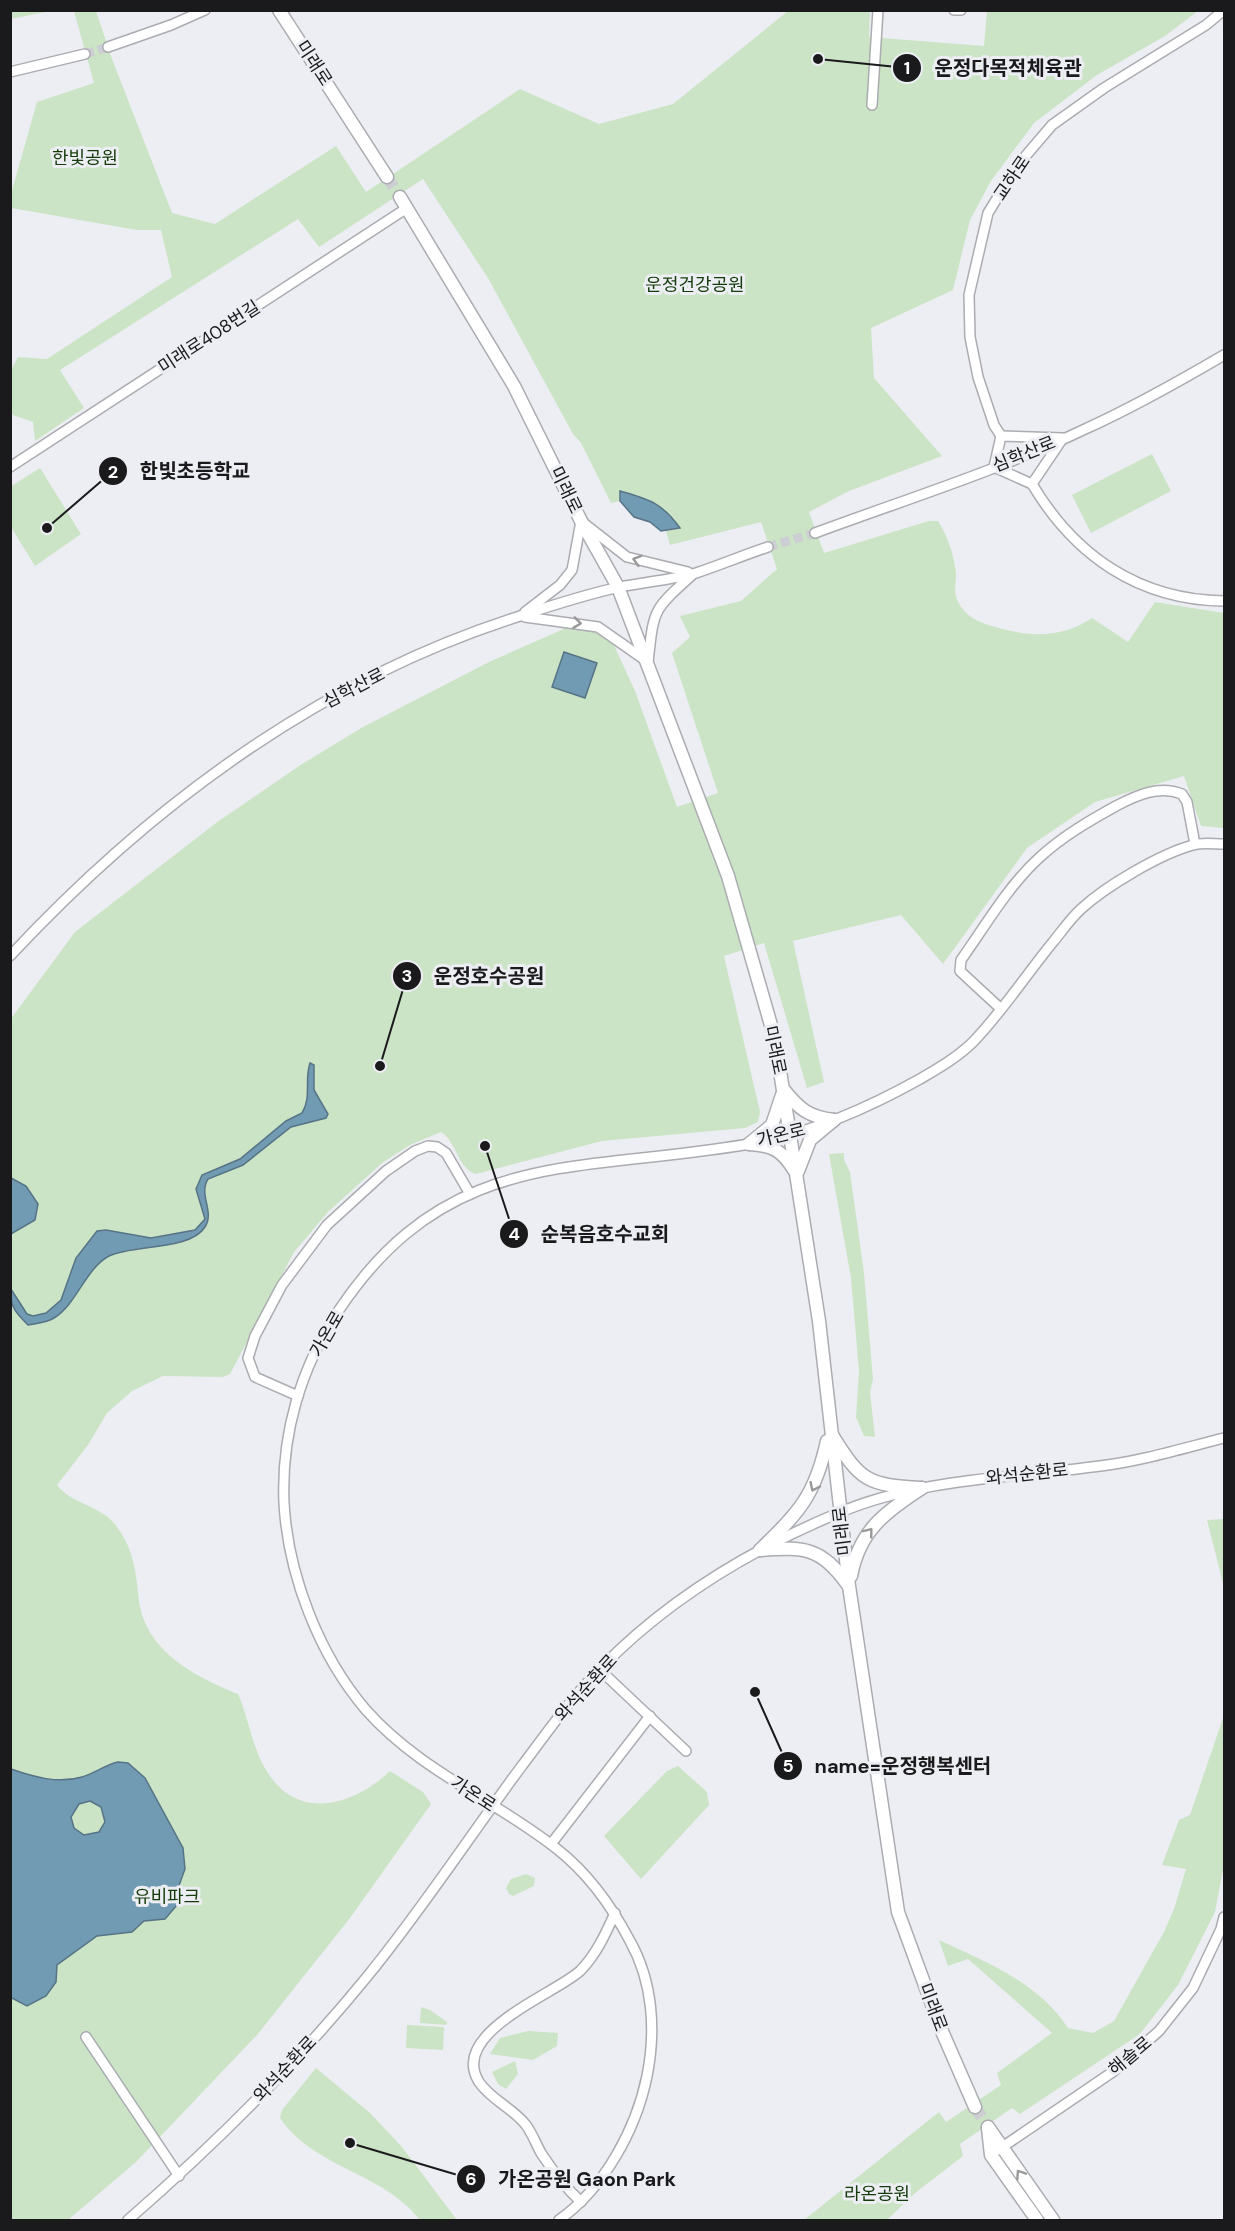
<svg xmlns="http://www.w3.org/2000/svg" width="1235" height="2231" viewBox="0 0 1235 2231" font-family="'DM Sans','Noto Sans KR',sans-serif">
<style>
.green{fill:#cbe4c5}
.water{fill:#719bb3;stroke:#577486;stroke-width:1.5;fill-rule:evenodd}
.lines{fill:none;stroke-linecap:round;stroke-linejoin:round}
.minor-tunnel{stroke:#cdced3;stroke-width:9;stroke-dasharray:9 4.5;stroke-linecap:butt}
.major-tunnel{stroke:#cdced3;stroke-width:12;stroke-dasharray:12 6;stroke-linecap:butt}
.minor-casing{stroke:#abacb1;stroke-width:12}
.major-casing{stroke:#abacb1;stroke-width:15}
.minor{stroke:#fff;stroke-width:9}
.major{stroke:#fff;stroke-width:12}
.oneway{stroke:#989899}
.labels{text-anchor:middle;dominant-baseline:central;stroke-width:6;stroke-linejoin:round;paint-order:stroke}
.street-label{font-size:18px;fill:#1a1a1c;stroke:#edeef3}
.park-label{font-size:18px;fill:#153b0a;stroke:#edeef3}
.leader{fill:none;stroke:#1a1a1c;stroke-width:2}
.callout-dot{fill:#1a1a1c;stroke:#edeef3;stroke-width:2}
.mark-label{font-size:18px;text-anchor:middle;font-weight:bold;fill:#fff}
.callout-label{font-size:20px;text-anchor:middle;font-weight:bold;fill:#1a1a1c;stroke:#edeef3;stroke-width:6;stroke-linejoin:round;paint-order:stroke}
</style>
<rect width="100%" height="100%" fill="#edeef3"/>
<g class="green">
<path d="M11 10H50V11L11 19Z"/>
<path d="M74 11H96L112 59 172 213 215 224 336 146 366 192 520 89 599 124 673 104 788 11H870L869 37 984 46 987 11H1198L1165 36 1097 75 1034 123 991 181 970 220 953 290 871 328 874 378 942 456 849 491 809 512 824 553 929 521H938C948 537 954 555 956 574 956 582 954 589 956 597 963 617 980 623 999 628 1032 637 1062 638 1092 618L1128 642 1155 602 1224 613V828L1201 826 1184 776 1095 802 1027 848 943 964 901 915 793 941 824 1082 807 1088 764 943 724 956 760 1112 758 1122 745 1128 602 1141 476 1174C457 1168 457 1142 441 1132L410 1145 382 1163 328 1212 294 1252 230 1374 223 1377 163 1376 132 1391 107 1413 88 1445 57 1485C72 1505 102 1505 117 1527 134 1550 136 1573 139 1601 146 1652 196 1677 238 1694 250 1721 252 1751 270 1776 302 1822 357 1803 390 1771L423 1792 431 1804 350 1918 257 2035 136 2162 68 2220H10V1020L75 932 216 823 302 764 363 727 489 662 575 624 598 628 612 641 635 691 677 807 718 793 672 653 690 637 680 616 741 601 777 569 761 522 670 545 666 531 679 528 620 492V501L611 503 581 443 573 434 488 278 423 179 319 247 298 219 60 370 84 408 35 441 33 422 13 415 11 409V370L18 357 47 359 172 277 161 230H137L11 208V194L37 102 94 83Z"/>
<path d="M1152 454 1171 491 1091 533 1072 495Z"/>
<path d="M40 468 81 534 35 566 11 527 10 487Z"/>
<path d="M844 1153V1160L850 1172 864 1273 873 1379 870 1392 875 1437 864 1436 856 1417 859 1371 851 1278 829 1154Z"/>
<path d="M1224 1519V1587L1207 1520Z"/>
<path d="M1224 1715V1864L1215 1912 1178 1985 1140 2034 1020 2114 1012 2108 960 2144 963 2156 915 2193 887 2220H804L939 2112 946 2122 1001 2085 997 2073 1052 2033 968 1959 948 1966 939 1940C986 1962 1038 1982 1068 2028L1093 2033 1114 2021 1164 1932 1174 1909 1186 1869 1162 1865 1179 1820 1190 1815Z"/>
<path d="M678 1766 707 1792 709 1805 641 1879 604 1836 667 1771Z"/>
<path d="M526 1874 535 1878 534 1886 513 1896 509 1894 506 1888 511 1879Z"/>
<path d="M421 2007 430 2010 447 2022 446 2025 420 2023Z"/>
<path d="M407 2025 444 2027 443 2050 406 2048Z"/>
<path d="M528 2031 558 2033 557 2046 533 2060 490 2054 500 2038Z"/>
<path d="M515 2061 518 2074 506 2089 498 2084 492 2072Z"/>
<path d="M316 2068 370 2113 402 2147 457 2220H420C383 2172 315 2169 280 2118L282 2110Z"/>
</g>
<g class="water">
<path d="M620 491C649 499 662 503 680 528L661 531 650 522 634 517 620 501Z"/>
<path d="M564 652 597 663 585 698 552 687Z"/>
<path d="M310 1063 314 1065V1090L328 1114 326 1118 291 1127 243 1165 208 1179C198 1195 215 1211 205 1227 190 1251 132 1244 109 1256 85 1269 77 1304 54 1318 46 1323 37 1323 28 1325 15 1312 10 1307 11 1289L27 1314 33 1316 46 1313 61 1300 76 1258 97 1231 106 1230 151 1238 195 1230 205 1219 196 1189 202 1175 240 1159 286 1121 302 1113C312 1097 304 1081 310 1063Z"/>
<path d="M11 1178 26 1186 38 1204 35 1220 11 1234Z"/>
<path d="M118 1762 128 1763 145 1778 183 1848 185 1869 177 1891V1905L165 1919 144 1921 132 1932 97 1936 57 1965 56 1982 46 1996 27 2006 10 1997 11 1769C34 1777 58 1784 82 1777 95 1773 105 1765 118 1762ZM90 1801 101 1807 105 1822 99 1832 84 1835 74 1828 71 1817 79 1804Z"/>
</g>
<g class="lines">
<g class="minor-tunnel">
<path d="M85 54 108 47"/>
<path d="M768 547 815 533"/>
</g>
<g class="major-tunnel">
<path d="M387 177 400 197"/>
<path d="M975 2107 988 2127"/>
</g>
<g class="minor-casing">
<g id="minor">
<path d="M954 10H961"/>
<path d="M108 47 171 25 205 10"/>
<path d="M10 72 85 54"/>
<path d="M872 105 878 10"/>
<path d="M1001 436 994 425 978 377 970 337 969 295 988 213 1017 166 1052 125 1104 88 1206 25 1224 10"/>
<path d="M1001 436 1063 438 1032 484 994 467Z"/>
<path d="M10 467 407 208"/>
<path d="M1032 484C1075 556 1139 600 1224 601"/>
<path d="M815 533C904 500 997 471 1083 430 1132 408 1178 382 1224 355"/>
<path d="M525 612 560 585 572 570 581 521 627 557 688 572"/>
<path d="M525 617 598 627 648 662C654 609 652 611 692 575"/>
<path d="M10 956C151 805 321 679 520 616 553 605 587 594 620 587 645 582 671 580 696 573 720 565 744 555 768 547"/>
<path d="M1001 1009 960 971 961 960C986 925 1008 886 1040 857 1063 836 1089 821 1116 806 1137 795 1159 785 1182 794L1187 802 1195 844"/>
<path d="M298 1396 255 1377 248 1358 255 1336 282 1285 327 1225 386 1171 415 1151 428 1146 437 1147 446 1153 470 1194"/>
<path d="M599 1669 686 1751"/>
<path d="M551 1844 650 1716"/>
<path d="M86 2037 179 2176"/>
<path d="M998 2150 1114 2071 1159 2031 1193 1988 1221 1929 1224 1917"/>
<path d="M581 2202C566 2188 552 2170 541 2153 536 2144 532 2133 526 2125 513 2108 491 2100 479 2082 448 2033 555 1994 580 1971 596 1955 606 1933 615 1913"/>
<path d="M128 2220C213 2146 294 2066 366 1978 421 1911 469 1837 521 1767 546 1734 571 1698 601 1668 668 1599 748 1551 836 1514 919 1478 1012 1478 1100 1466 1142 1461 1184 1448 1224 1438"/>
<path d="M559 2220C604 2188 636 2130 647 2076 656 2031 653 1982 630 1941 611 1905 589 1874 557 1849 495 1800 419 1770 366 1710 319 1655 288 1575 284 1503 281 1434 301 1367 339 1310 452 1141 588 1175 760 1142 816 1131 870 1107 920 1079 937 1069 958 1057 973 1042 1002 1012 1026 975 1053 942 1062 931 1071 918 1081 909 1106 886 1160 854 1193 845 1202 842 1214 844 1224 844"/>
</g>
</g>
<g class="major-casing">
<g id="major">
<path d="M279 10 387 177"/>
<path d="M400 197 514 386 581 521 618 587 728 876 775 1039 819 1321 849 1586 898 1912 941 2029 975 2107"/>
<path d="M784 1090C799 1109 809 1117 834 1120"/>
<path d="M749 1144 772 1125 782 1095"/>
<path d="M749 1144C772 1145 782 1150 794 1170"/>
<path d="M798 1171 810 1140 834 1120"/>
<path d="M832 1435C861 1482 868 1485 922 1488"/>
<path d="M760 1550C799 1512 815 1496 827 1441"/>
<path d="M760 1550C805 1547 821 1547 848 1585"/>
<path d="M851 1576C859 1531 885 1512 922 1488"/>
<path d="M988 2127 1053 2220"/>
<path d="M988 2128 991 2155 1037 2220"/>
</g>
</g>
<use href="#minor" class="minor"/>
<use href="#major" class="major"/>
</g>
<defs><path id="oneway-chevron" d="M-2-3.5L2.5 0L-2 3.5" fill="none" stroke-width="1.6" stroke-linecap="round" stroke-linejoin="round" transform="scale(1.5)"/></defs>
<g class="oneway">
<use href="#oneway-chevron" transform="translate(637 560) rotate(-164)"/>
<use href="#oneway-chevron" transform="translate(577 623) rotate(7)"/>
<use href="#oneway-chevron" transform="translate(814 1487) rotate(115)"/>
<use href="#oneway-chevron" transform="translate(869 1532) rotate(-52)"/>
<use href="#oneway-chevron" transform="translate(1020 2174) rotate(-124)"/>
</g>
<g class="labels">
<g class="street-label">
<text transform="translate(314 63) rotate(57)">미래로</text>
<text transform="translate(1012 178) rotate(-56)">교하로</text>
<text transform="translate(209 337) rotate(-33)">미래로408번길</text>
<text transform="translate(1024 454) rotate(-22)">심학산로</text>
<text transform="translate(566 490) rotate(64)">미래로</text>
<text transform="translate(354 688) rotate(-27)">심학산로</text>
<text transform="translate(775 1050) rotate(78)">미래로</text>
<text transform="translate(781 1135) rotate(-14)">가온로</text>
<text transform="translate(327 1334) rotate(-60)">가온로</text>
<text transform="translate(1027 1474) rotate(-6)">와석순환로</text>
<text transform="translate(842 1531) rotate(-97)">미래로</text>
<text transform="translate(586 1688) rotate(-48)">와석순환로</text>
<text transform="translate(473 1794) rotate(33)">가온로</text>
<text transform="translate(933 2007) rotate(69)">미래로</text>
<text transform="translate(1130 2056) rotate(-40)">해솔로</text>
<text transform="translate(285 2069) rotate(-47)">와석순환로</text>
</g>
<g class="park-label">
<text x="85" y="158">한빛공원</text>
<text x="695" y="285">운정건강공원</text>
<text x="167" y="1897">유비파크</text>
<text x="877" y="2194">라온공원</text>
</g>
</g>
<path class="leader" d="M818 59L907 68M47 528L113 471M380 1066L407 976M485 1146L514 1234M755 1692L788 1766M350 2143L471 2179"/>
<g class="callout-dot">
<circle cx="818" cy="59" r="6"/>
<circle cx="47" cy="528" r="6"/>
<circle cx="380" cy="1066" r="6"/>
<circle cx="485" cy="1146" r="6"/>
<circle cx="755" cy="1692" r="6"/>
<circle cx="350" cy="2143" r="6"/>
<circle cx="907" cy="68" r="15"/>
<circle cx="113" cy="471" r="15"/>
<circle cx="407" cy="976" r="15"/>
<circle cx="514" cy="1234" r="15"/>
<circle cx="788" cy="1766" r="15"/>
<circle cx="471" cy="2179" r="15"/>
</g>
<g class="mark-label">
<text x="907" y="74">1</text>
<text x="113" y="478">2</text>
<text x="407" y="982">3</text>
<text x="514" y="1240">4</text>
<text x="788" y="1772">5</text>
<text x="471" y="2185">6</text>
</g>
<g class="callout-label">
<text x="1008" y="75">운정다목적체육관</text>
<text x="195" y="478">한빛초등학교</text>
<text x="489" y="983">운정호수공원</text>
<text x="605" y="1241">순복음호수교회</text>
<text x="903" y="1773">name=운정행복센터</text>
<text x="587" y="2186">가온공원 Gaon Park</text>
</g>
<rect width="1235" height="2231" fill="none" stroke="#1a1a1c" stroke-width="24"/>
</svg>
